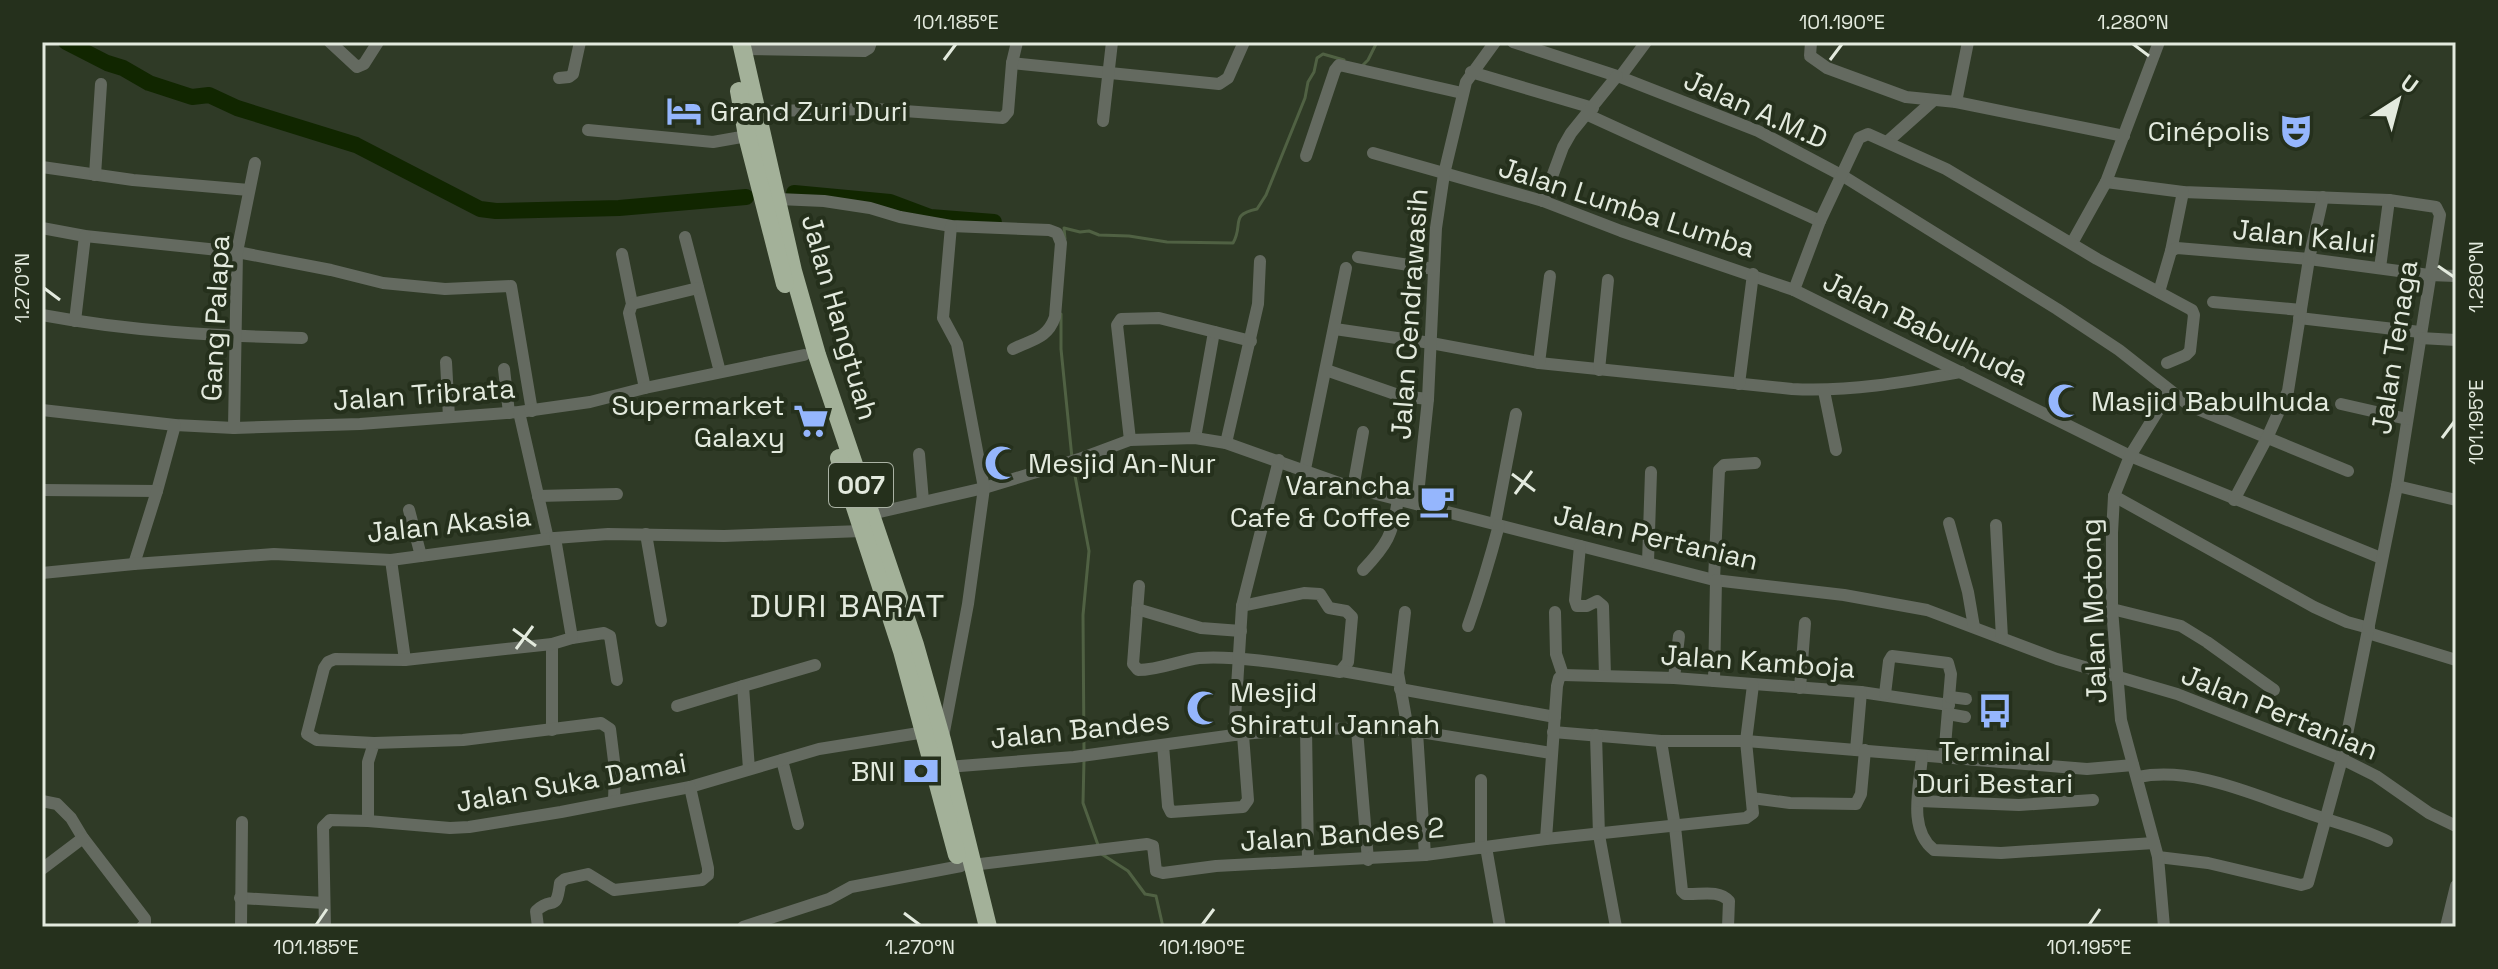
<svg xmlns="http://www.w3.org/2000/svg" width="2498" height="969" viewBox="0 0 2498 969" font-family="'Space Grotesk',sans-serif">
<style>
.lines{fill:none;stroke-linecap:round;stroke-linejoin:round}
.stream{stroke:#506143;stroke-width:3}
.river{stroke:#112600;stroke-width:16}
.minor{stroke:#646a60;stroke-width:12}
.highway{stroke:#a3b199;stroke-width:18}
.ticks{fill:none;stroke:#e3eade;stroke-width:3}
.labels{text-anchor:middle;dominant-baseline:central;stroke-width:8;stroke-linejoin:round;paint-order:stroke}
.shield{fill:#25301c;stroke:#aab2a4;stroke-width:2}
.shield-label{font-size:26px;font-weight:bold;fill:#e3eade}
.street-label{font-size:28px;fill:#e3eade;stroke:#25301c}
.poi-label{font-size:28px;fill:#e3eade;stroke:#25301c;text-anchor:start}
.quarter-label{font-size:32px;letter-spacing:2px;fill:#e3eade;stroke:#25301c}
.neatline{fill:none;stroke:#e3eade;stroke-width:3}
.ticks-label{font-size:20px;text-anchor:middle;fill:#e3eade}
</style>
<rect width="100%" height="100%" fill="#2f3a26"/>
<g class="lines">
<g class="stream">
<path d="M1363 65 1368 60 1377 42"/>
<path d="M1065 239 1064 228 1080 232 1089 231 1099 235 1129 236 1167 242 1233 243C1244 224 1229 215 1257 209L1266 195 1305 98 1308 82 1314 72 1317 58 1323 54 1344 60"/>
<path d="M1061 314V349L1072 458"/>
<path d="M1073 465 1089 551 1083 615 1084 752"/>
<path d="M1084 760 1083 803 1098 845"/>
<path d="M1100 853 1128 871 1145 894 1156 896 1163 927"/>
</g>
<g class="river">
<path d="M66 42 107 63 123 68 149 83 192 97 209 95 237 108 356 145 480 209 496 211 619 208 746 197"/>
<path d="M794 193 890 202 930 217 994 222"/>
</g>
<g class="minor">
<path d="M330 42 357 67 364 64 378 42"/>
<path d="M1513 42 1620 77 1758 131 1843 176 2057 309 2119 350 2190 406 2348 471"/>
<path d="M1811 42 1810 56 1827 68 1906 97 1956 102"/>
<path d="M1968 42 1956 102 2124 136"/>
<path d="M742 49 864 51 869 48 871 42"/>
<path d="M1012 63 1219 84 1228 78 1244 42"/>
<path d="M1471 72 1593 108"/>
<path d="M1620 77 1646 42"/>
<path d="M559 78 569 77 573 74 580 42"/>
<path d="M756 111 876 109 1003 118 1008 112 1012 63 1017 42"/>
<path d="M1588 115 1820 221"/>
<path d="M1103 121 1112 42"/>
<path d="M588 130 713 142 747 136"/>
<path d="M1887 142 1934 100"/>
<path d="M1373 153 1543 201 1621 231 1794 290"/>
<path d="M1306 156 1335 70 1339 65 1462 93"/>
<path d="M42 167 133 180 249 190"/>
<path d="M95 175 101 84"/>
<path d="M2106 182 2183 192 2389 200 2436 207 2440 215 2397 486"/>
<path d="M778 199 824 201 870 208 900 217 951 226 1049 230 1057 233 1061 243 1055 317C1047 339 1033 339 1013 349"/>
<path d="M1543 201 1563 147 1571 133 1617 76"/>
<path d="M42 228 85 236 237 252 331 270 383 283 445 289 511 286 532 411"/>
<path d="M685 237 720 372"/>
<path d="M2072 243 2106 182 2159 42"/>
<path d="M2171 251 2183 192"/>
<path d="M622 254 632 304 629 313 645 388"/>
<path d="M1358 257 1434 269"/>
<path d="M2380 268 2389 200"/>
<path d="M2159 292 2171 251 2177 248 2309 259 2429 275 2456 276"/>
<path d="M2213 302 2301 310"/>
<path d="M632 304 698 288"/>
<path d="M42 315C128 331 215 336 302 338"/>
<path d="M2299 318 2420 332"/>
<path d="M75 321 85 236"/>
<path d="M1335 329 1431 343 1539 363 1792 389C1850 392 1905 382 1961 372"/>
<path d="M2420 338 2456 340"/>
<path d="M446 362 449 417"/>
<path d="M1539 363 1550 276"/>
<path d="M2167 363 2186 355 2190 351 2194 315 2192 310 2097 259 1946 169 1868 134 1859 138 1820 221 1794 290 2130 456 2381 558"/>
<path d="M504 369 509 413"/>
<path d="M1326 370 1401 396 1428 399"/>
<path d="M1599 370 1608 280"/>
<path d="M1739 384 1753 274"/>
<path d="M1824 391 1836 450"/>
<path d="M2341 404 2407 419"/>
<path d="M42 410 175 425 234 428 360 424 519 412 590 402 645 388 804 355"/>
<path d="M519 412 548 539"/>
<path d="M234 428 237 252 255 163"/>
<path d="M1195 438 1214 332"/>
<path d="M1130 440 1117 325 1121 319 1159 318 1251 341"/>
<path d="M1226 443 1258 304 1260 261"/>
<path d="M919 454 923 501"/>
<path d="M1305 469 1346 268"/>
<path d="M1353 488 1363 432"/>
<path d="M42 490 157 491 175 425"/>
<path d="M538 496 617 494"/>
<path d="M2114 496 2314 607 2347 622 2369 628"/>
<path d="M2234 500 2267 438 2288 391 2309 259 2323 197"/>
<path d="M1417 504 1428 399 1436 228 1444 174 1466 82 1495 42"/>
<path d="M409 510 421 556"/>
<path d="M871 514 984 488 1079 459 1130 440 1195 438 1226 443 1353 488 1714 580 1844 595 1927 610 2057 659 2177 694 2342 759 2376 776 2429 813 2456 826"/>
<path d="M1949 523 1968 592 1974 627"/>
<path d="M1495 524 1516 414"/>
<path d="M1996 525 2002 638"/>
<path d="M646 534 661 621"/>
<path d="M1580 546 1575 600 1577 606H1587L1597 601 1603 606 1605 676"/>
<path d="M391 560 405 660"/>
<path d="M1648 562 1651 472"/>
<path d="M134 564 157 491"/>
<path d="M1363 570C1387 545 1393 534 1398 499"/>
<path d="M42 573 134 564 274 554 391 560 555 538 608 534 724 536 862 531"/>
<path d="M1714 580 1719 470 1724 465 1755 463"/>
<path d="M1139 586 1133 664 1138 670C1159 670 1178 661 1199 658 1238 655 1300 666 1340 672L1348 662 1352 617 1346 611 1329 608 1320 594 1304 593 1242 606"/>
<path d="M1137 609 1201 628 1241 631"/>
<path d="M2112 609 2181 626 2207 642 2274 690"/>
<path d="M1405 612 1398 673 1408 730"/>
<path d="M1468 626C1480 592 1490 559 1499 525"/>
<path d="M2368 633 2456 660"/>
<path d="M572 638 604 633 610 636 617 680"/>
<path d="M552 644V730"/>
<path d="M1342 671 1399 681"/>
<path d="M1563 675 1674 678 1861 692 1949 705"/>
<path d="M1674 678 1679 636"/>
<path d="M1714 681 1716 580"/>
<path d="M1800 688 1805 623"/>
<path d="M1400 689 1555 717"/>
<path d="M1885 694 1889 661 1892 656 1948 663 1951 674 1944 758"/>
<path d="M1950 697 1966 699"/>
<path d="M677 706 743 686"/>
<path d="M1948 714 1965 717"/>
<path d="M1306 728 1308 861"/>
<path d="M1357 730 1368 860"/>
<path d="M1417 732 1425 855"/>
<path d="M1553 732 1661 741H1746L2087 769 2133 765"/>
<path d="M1234 735 1242 606 1279 460"/>
<path d="M1596 735 1599 835 1616 927"/>
<path d="M943 737 968 604 984 488 957 344 943 318 951 226"/>
<path d="M1661 741 1675 827 1682 891 1685 894C1700 895 1718 889 1729 901L1728 927"/>
<path d="M374 743 317 740 307 734 324 668 328 662 335 659 405 660 552 644 572 638 555 538"/>
<path d="M1163 745 1168 806 1171 812 1243 807 1248 800 1243 735"/>
<path d="M1856 750 1861 692"/>
<path d="M1922 756C1920 786 1907 829 1934 850L2001 853 2154 843"/>
<path d="M782 760 798 824"/>
<path d="M947 767 1074 757 1234 735 1306 728 1408 730 1551 753"/>
<path d="M749 769 743 686 815 665"/>
<path d="M2138 777C2194 766 2253 795 2305 812 2332 822 2361 828 2387 841"/>
<path d="M1752 798 1790 803 1856 804 1861 794 1865 750"/>
<path d="M42 801 57 804 71 818 83 838 145 919V924L142 927"/>
<path d="M1919 801 2019 805 2093 800"/>
<path d="M368 821V762L374 743 463 740 601 723 610 729 615 769 614 801"/>
<path d="M1546 839 1557 686 1559 678 1563 675 1556 654 1555 612"/>
<path d="M1486 847 1500 927"/>
<path d="M1481 848V780"/>
<path d="M2158 857 2208 863 2301 885 2308 883 2342 759 2397 486 2456 500"/>
<path d="M972 865 1147 844 1153 846 1156 871 1163 873 1216 866 1425 855 1546 839 1746 818 1753 813 1746 741 1753 685"/>
<path d="M42 869 83 838"/>
<path d="M240 898 324 903"/>
<path d="M241 927 242 822"/>
<path d="M325 927 323 827 330 820 368 821 450 828 469 827 561 812 690 787 819 749 925 732"/>
<path d="M538 927 536 911C553 895 556 914 560 883L565 879 588 874 614 890 702 880 708 875V868L690 787"/>
<path d="M743 927 829 899 851 887 961 866"/>
<path d="M2164 927 2158 857 2121 720 2112 609V533L2114 496 2130 456 2170 391"/>
<path d="M2446 927 2456 886"/>
<path d="M2455 927 2456 922"/>
</g>
<g class="highway">
<path d="M741 42 793 271 817 355 915 645 942 740 988 927"/>
<path d="M739 91 747 136 785 284"/>
<path d="M839 458 902 651 957 855"/>
</g>
</g>
<path class="ticks" d="M2133 44 2149 56M944 60 956 44M1830 60 1842 44M2438 266 2454 277M44 288 60 300M2442 438 2454 422M1512 474 1535 491M1515 494 1532 471M513 629 536 646M516 649 533 626M904 913 920 925M316 925 327 909M1202 925 1214 909M2089 925 2100 909"/>
<defs>
<g id="hotel-bare" transform="scale(2.76)"><path d="M-6-4.5h1.5V1H6V5H4.5V3h-9V5H-6ZM-4 0a1.8 1.8 0 1 1 3.6 0ZM.5 0V-2.5h3Q6-2.5 6 0Z" fill="#95b6fd" stroke="#25301c" stroke-width="2.5" paint-order="stroke"/></g>
<g id="theatre-bare" transform="scale(2.76)"><path d="M-5-5.5Q0-4 5-5.5V0Q5 5 0 6Q-5 5-5 0ZM-3.3-2.5H-1v1.5H-3.3ZM1-2.5H3.3v1.5H1ZM-2.8 1Q0 5.5 2.8 1Z" fill="#95b6fd" stroke="#25301c" stroke-width="2.5" paint-order="stroke"/></g>
<g id="mosque-bare" transform="scale(2.76)"><path d="M3.5-4.9A6 6 0 1 0 3.5 4.9A5 5 0 1 1 3.5-4.9Z" fill="#95b6fd" stroke="#25301c" stroke-width="2.5" paint-order="stroke"/></g>
<g id="supermarket-bare" transform="scale(2.76)"><path d="M-6-5.5h2.5l.6 2H6L4.5 2H-2.5L-4.4-4H-6ZM-1.5 3.2a1.3 1.3 0 1 0 .1 0ZM3 3.2a1.3 1.3 0 1 0 .1 0Z" fill="#95b6fd" stroke="#25301c" stroke-width="2.5" paint-order="stroke"/></g>
<g id="cafe-bare" transform="scale(2.76)"><path d="M-5.5-4.5H6V0H3Q3 3.5 0 3.5H-2.5Q-5.5 3.5-5.5 0ZM3-3.2v2h1.7v-2ZM-6 4.5H4V6H-6Z" fill="#95b6fd" stroke="#25301c" stroke-width="2.5" paint-order="stroke"/></g>
<g id="bus-bare" transform="scale(2.76)"><path d="M-5-6H5V4H4V6H2V4H-2V6H-4V4H-5ZM-3.5-4V0h7V-4ZM-3.5 1.2v1.5H-2V1.2ZM2 1.2v1.5H3.5V1.2Z" fill="#95b6fd" stroke="#25301c" stroke-width="2.5" paint-order="stroke"/></g>
<g id="bank-bare" transform="scale(2.76)"><path d="M-6-4H6V4H-6ZM0-2.3a2.3 2.3 0 1 0 0 4.6a2.3 2.3 0 1 0 0-4.6Z" fill="#95b6fd" stroke="#25301c" stroke-width="2.5" paint-order="stroke"/></g>
</defs>
<g fill-rule="evenodd">
<use href="#hotel-bare" x="684" y="111"/>
<use href="#theatre-bare" x="2296" y="131"/>
<use href="#mosque-bare" x="2065" y="401"/>
<use href="#supermarket-bare" x="811" y="421"/>
<use href="#mosque-bare" x="1002" y="463"/>
<use href="#cafe-bare" x="1437" y="501"/>
<use href="#mosque-bare" x="1204" y="708"/>
<use href="#bus-bare" x="1995" y="711"/>
<use href="#bank-bare" x="921" y="771"/>
</g>
<g class="labels">
<rect class="shield" x="829" y="463" width="64" height="44" rx="6"/>
<g class="shield-label">
<text x="861" y="485">007</text>
</g>
<g class="street-label">
<text transform="translate(1756 109) rotate(24)">Jalan A.M.D</text>
<text transform="translate(1627 207) rotate(18)">Jalan Lumba Lumba</text>
<text transform="translate(2304 236) rotate(6)">Jalan Kalui</text>
<text transform="translate(1409 314) rotate(-86)">Jalan Cendrawasih</text>
<text transform="translate(840 317) rotate(74)">Jalan Hangtuah</text>
<text transform="translate(215 318) rotate(-87)">Gang Palapa</text>
<text transform="translate(1926 328) rotate(26)">Jalan Babulhuda</text>
<text transform="translate(2394 347) rotate(-81)">Jalan Tenaga</text>
<text transform="translate(424 394) rotate(-4)">Jalan Tribrata</text>
<text transform="translate(449 524) rotate(-6)">Jalan Akasia</text>
<text transform="translate(1656 537) rotate(13)">Jalan Pertanian</text>
<text transform="translate(2093 611) rotate(-92)">Jalan Motong</text>
<text transform="translate(1758 661) rotate(4)">Jalan Kamboja</text>
<text transform="translate(2280 712) rotate(22)">Jalan Pertanian</text>
<text transform="translate(1080 729) rotate(-6)">Jalan Bandes</text>
<text transform="translate(571 782) rotate(-10)">Jalan Suka Damai</text>
<text transform="translate(1342 834) rotate(-4)">Jalan Bandes 2</text>
</g>
<g class="poi-label">
<text x="710" y="111">Grand Zuri Duri</text>
<text x="2270" y="131" text-anchor="end">Cinépolis</text>
<text x="2091" y="401">Masjid Babulhuda</text>
<text x="785" y="405" text-anchor="end">Supermarket<tspan x="785" dy="32">Galaxy</tspan></text>
<text x="1028" y="463">Mesjid An-Nur</text>
<text x="1411" y="485" text-anchor="end">Varancha<tspan x="1411" dy="32">Cafe &amp; Coffee</tspan></text>
<text x="1230" y="692">Mesjid<tspan x="1230" dy="32">Shiratul Jannah</tspan></text>
<text x="1995" y="751" text-anchor="middle">Terminal<tspan x="1995" dy="32">Duri Bestari</tspan></text>
<text x="895" y="771" text-anchor="end">BNI</text>
</g>
<g class="quarter-label">
<text x="848" y="606">DURI BARAT</text>
</g>
</g>
<rect width="2498" height="969" fill="none" stroke="#25301c" stroke-width="88"/>
<g transform="translate(2398 100) rotate(36)" stroke="#25301c" stroke-width="6" paint-order="stroke">
<path d="M0-6L14 30L0 20L-14 30Z" fill="#e3eade"/>
<text y="-12" font-size="22" font-weight="bold" text-anchor="middle" fill="#e3eade">U</text>
</g>
<rect x="44" y="44" width="2410" height="881" class="neatline"/>
<g class="ticks-label">
<text x="956" y="29">101.185°E</text>
<text x="1842" y="29">101.190°E</text>
<text x="2133" y="29">1.280°N</text>
<text transform="translate(2476 277) rotate(-90)" y="7">1.280°N</text>
<text transform="translate(22 288) rotate(-90)" y="7">1.270°N</text>
<text transform="translate(2476 422) rotate(-90)" y="7">101.195°E</text>
<text x="316" y="954">101.185°E</text>
<text x="920" y="954">1.270°N</text>
<text x="1202" y="954">101.190°E</text>
<text x="2089" y="954">101.195°E</text>
</g>
</svg>
